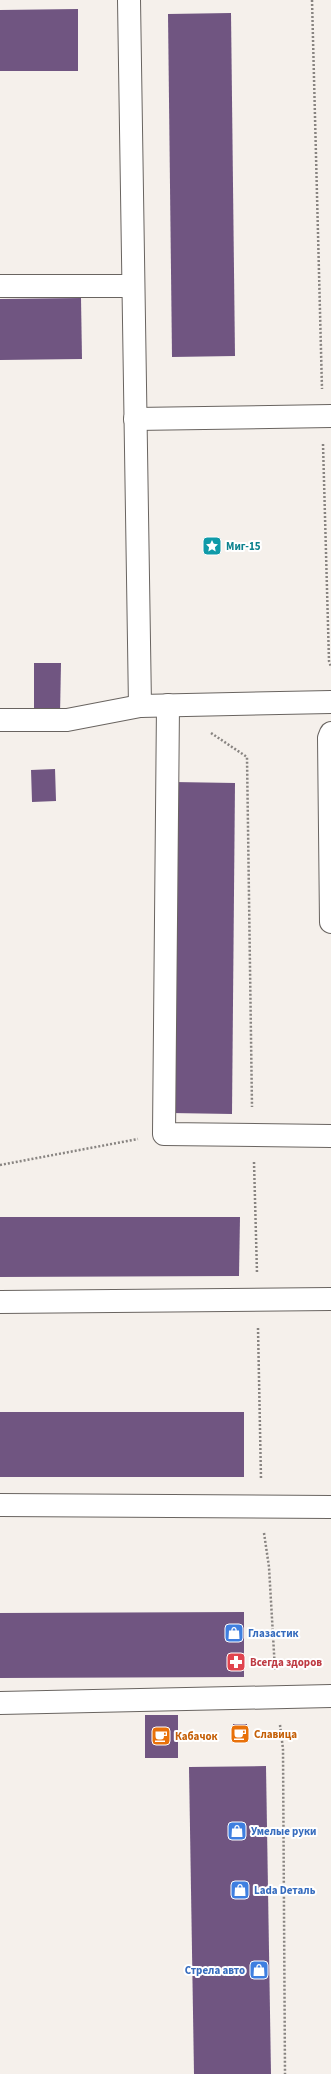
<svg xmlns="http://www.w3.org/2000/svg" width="331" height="2074" viewBox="0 0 331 2074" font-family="'Source Sans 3',sans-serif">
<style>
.building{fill:#705581}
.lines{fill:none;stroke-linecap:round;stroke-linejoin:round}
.minor-casing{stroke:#696460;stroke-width:24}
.path{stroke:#888481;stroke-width:2.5;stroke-dasharray:2 2;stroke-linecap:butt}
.minor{stroke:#fff;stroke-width:22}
.labels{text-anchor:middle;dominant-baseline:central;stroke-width:4;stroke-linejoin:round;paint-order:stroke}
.culture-label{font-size:11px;font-weight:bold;fill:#0d838f;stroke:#fff;text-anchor:start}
.shop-label{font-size:11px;font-weight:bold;fill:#366cbe;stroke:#fff;text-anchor:start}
.health-label{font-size:11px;font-weight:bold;fill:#be3a42;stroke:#fff;text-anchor:start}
.food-label{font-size:11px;font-weight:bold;fill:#c56008;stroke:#fff;text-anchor:start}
</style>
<rect width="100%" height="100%" fill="#f5f0eb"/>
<g class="building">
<path d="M78 9V71H0V10Z"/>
<path d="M231 13 235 356 172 357 168 14Z"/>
<path d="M81 298 82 359 0 360V299Z"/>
<path d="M34 663H61L60 715 34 716Z"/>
<path d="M55 769 56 801 32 802 31 770Z"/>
<path d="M174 782 235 783 232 1114 171 1113Z"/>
<path d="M0 1217H240L239 1276 0 1277Z"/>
<rect x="0" y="1412" width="244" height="65"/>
<path d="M244 1612V1677L0 1678V1613Z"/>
<rect x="145" y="1715" width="33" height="43"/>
<path d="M233 1724H247V1743H234Z"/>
<path d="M266 1766 271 2074H194L189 1767Z"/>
</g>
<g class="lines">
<g class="minor-casing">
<g id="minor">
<path d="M129 0 140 706"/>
<path d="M0 286H133"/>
<path d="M135 419 331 416"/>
<path d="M168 705 164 1134 331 1136"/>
<path d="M0 720H67L140 706 331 702"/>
<path d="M331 733 329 738 331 922"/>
<path d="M0 1302 331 1299"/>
<path d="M0 1505 331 1507"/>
<path d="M0 1703 331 1696"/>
</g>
</g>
<g class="path">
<path d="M312 0 322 389"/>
<path d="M323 444 329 661 331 667"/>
<path d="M211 733 247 757 252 1107"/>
<path d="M254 1162 257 1273"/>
<path d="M0 1165 138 1139"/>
<path d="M258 1328 261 1479"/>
<path d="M264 1533 269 1567 275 1670"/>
<path d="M280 1725 283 1749 285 2074"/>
</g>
<use href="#minor" class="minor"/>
</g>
<defs>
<g id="sight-square" transform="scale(1)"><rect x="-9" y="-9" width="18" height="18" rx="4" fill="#0f9aa8" stroke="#fff"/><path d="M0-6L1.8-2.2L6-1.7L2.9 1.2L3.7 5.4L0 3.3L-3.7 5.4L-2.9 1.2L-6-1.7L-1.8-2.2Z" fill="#fff"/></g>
<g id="shop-square" transform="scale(1)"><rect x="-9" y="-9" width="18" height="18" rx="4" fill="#3f7fe0" stroke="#fff"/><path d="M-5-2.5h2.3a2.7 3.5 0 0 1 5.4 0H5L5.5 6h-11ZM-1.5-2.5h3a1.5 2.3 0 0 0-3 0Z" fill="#fff"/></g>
<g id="pharmacy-square" transform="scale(1)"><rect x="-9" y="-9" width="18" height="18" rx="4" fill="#e0444e" stroke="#fff"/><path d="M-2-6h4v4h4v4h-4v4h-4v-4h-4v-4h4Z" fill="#fff"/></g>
<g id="cafe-square" transform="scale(1)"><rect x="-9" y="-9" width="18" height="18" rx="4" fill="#e8710a" stroke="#fff"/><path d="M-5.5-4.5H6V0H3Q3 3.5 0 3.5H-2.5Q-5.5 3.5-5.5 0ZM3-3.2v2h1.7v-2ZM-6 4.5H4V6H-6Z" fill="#fff"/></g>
</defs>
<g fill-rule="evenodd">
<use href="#sight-square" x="212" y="546"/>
<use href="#shop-square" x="234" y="1633"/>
<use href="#pharmacy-square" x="236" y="1662"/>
<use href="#cafe-square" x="240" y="1734"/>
<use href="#cafe-square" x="161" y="1736"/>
<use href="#shop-square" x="237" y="1831"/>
<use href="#shop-square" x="240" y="1890"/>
<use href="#shop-square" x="259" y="1970"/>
</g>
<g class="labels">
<g class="culture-label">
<text x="226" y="546">Миг-15</text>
</g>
<g class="shop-label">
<text x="248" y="1633">Глазастик</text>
<text x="251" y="1831">Умелые руки</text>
<text x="254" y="1890">Lada Dеталь</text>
<text x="245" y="1970" text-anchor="end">Стрела авто</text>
</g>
<g class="health-label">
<text x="250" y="1662">Всегда здоров</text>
</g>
<g class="food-label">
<text x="254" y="1734">Славица</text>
<text x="175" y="1736">Кабачок</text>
</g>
</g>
</svg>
